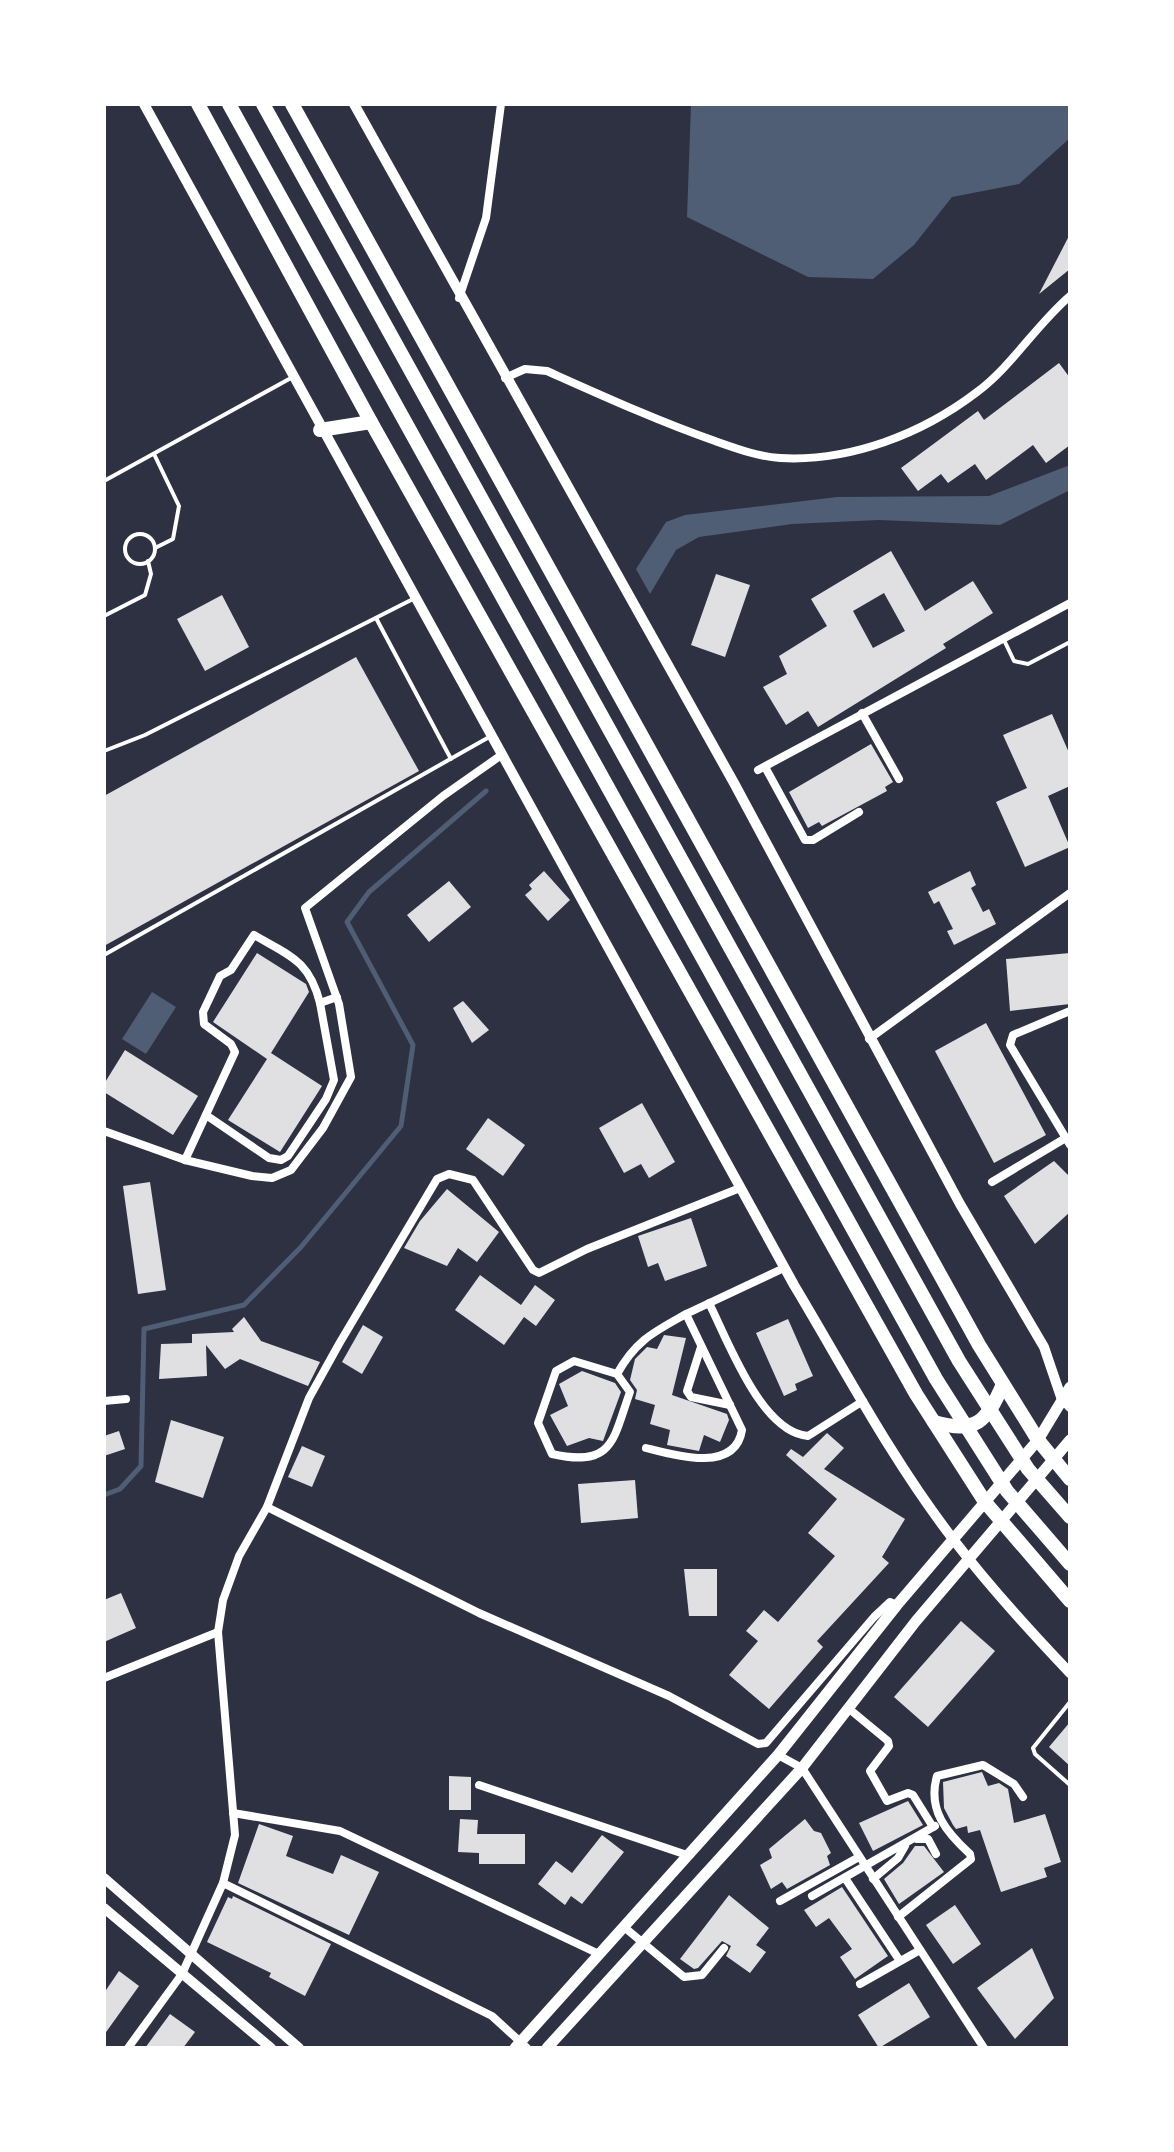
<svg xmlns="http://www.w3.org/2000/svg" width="1174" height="2152" viewBox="0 0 1174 2152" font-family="'Exo 2',sans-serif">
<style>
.water{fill:#4f5d75}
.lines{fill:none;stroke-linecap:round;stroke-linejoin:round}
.stream{stroke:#4f5d75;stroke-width:5}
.building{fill:#e0e0e3;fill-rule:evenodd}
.service{stroke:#fff;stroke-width:4}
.minor{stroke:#fff;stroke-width:8}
.tertiary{stroke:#fff;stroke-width:10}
.secondary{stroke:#fff;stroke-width:11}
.trunk{stroke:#fff;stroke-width:14}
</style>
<rect width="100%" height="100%" fill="#2d3142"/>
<g class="water">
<path d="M691 104H1070V138L1019 184 952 197 914 245 873 279 808 277 687 217Z"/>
<path d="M1070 465V490L1000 525 879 520 792 524 699 537 676 550 650 594 636 569 666 522 685 515 837 497 989 496Z"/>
<path d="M152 992 176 1007 146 1054 122 1039Z"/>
</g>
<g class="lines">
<path class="stream" d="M104 1495 120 1489 141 1466 144 1329 244 1305 301 1247 401 1126 413 1045 347 922 369 892 486 791"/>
</g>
<g class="building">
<path d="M1070 234V269L1039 294Z"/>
<path d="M1059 363 1070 378V445L1046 463 1033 445 986 480 975 464 948 483 941 474 918 491 901 468 978 411 984 420Z"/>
<path d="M891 551 925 611 973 581 993 613 943 644 946 648 818 727 808 711 786 725 763 687 787 674 779 656 827 626 811 599ZM884 593 905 631 873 648 853 611Z"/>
<path d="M716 574 750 585 725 657 691 645Z"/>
<path d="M222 595 249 647 205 671 177 619Z"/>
<path d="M356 657 419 771 104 946V796Z"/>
<path d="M1052 714 1070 755V786L1048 796 1070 847 1025 867 996 802 1027 788 1003 735Z"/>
<path d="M871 744 893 782 885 787 887 791 822 826 819 822 808 828 789 792Z"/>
<path d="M544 871 570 900 548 921 525 895 532 889 529 885Z"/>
<path d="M970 871 976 885 971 888 983 912 989 909 996 924 954 945 947 931 953 929 939 901 934 904 928 892Z"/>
<path d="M449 881 471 907 429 942 407 915Z"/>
<path d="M257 953 306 984 309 992 271 1053 322 1086 280 1152 228 1120 267 1059 213 1022Z"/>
<path d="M1070 953V1004L1010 1011 1006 959Z"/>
<path d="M463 1001 489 1030 472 1043 453 1008Z"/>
<path d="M986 1023 1046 1135 994 1163 935 1051Z"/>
<path d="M125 1050 198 1096 173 1135 104 1092V1084Z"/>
<path d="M642 1103 675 1162 649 1178 641 1164 624 1173 599 1128Z"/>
<path d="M488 1118 525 1145 503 1176 466 1149Z"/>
<path d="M1054 1161 1070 1177V1212L1035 1244 1004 1196Z"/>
<path d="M150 1182 166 1290 138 1294 123 1186Z"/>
<path d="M447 1189 499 1232 477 1262 458 1248 447 1266 404 1248 420 1221Z"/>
<path d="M691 1218 707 1266 665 1281 658 1263 648 1267 638 1236Z"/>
<path d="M480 1275 521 1305 535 1285 555 1300 536 1326 524 1317 504 1345 455 1310Z"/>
<path d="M244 1317 261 1341 320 1362 308 1386 240 1359 225 1369 206 1345 207 1376 159 1379 161 1344 192 1343V1334L234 1332 232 1329Z"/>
<path d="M788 1319 813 1376 795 1384 797 1390 784 1396 756 1333Z"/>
<path d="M363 1325 383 1337 362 1374 342 1362Z"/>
<path d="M664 1335 686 1338 672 1395 727 1414 729 1420 720 1442 704 1435 699 1451 667 1445 670 1430 650 1424 655 1405 635 1399 637 1390 630 1380 635 1359 647 1347 657 1349Z"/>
<path d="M582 1371 615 1383 621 1392 603 1441 589 1438 567 1446 550 1415 568 1406 559 1384Z"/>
<path d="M171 1420 224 1437 203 1498 155 1482Z"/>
<path d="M119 1431 125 1449 104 1456V1436Z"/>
<path d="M827 1433 844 1448 824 1469 905 1519 882 1557 889 1563 817 1641 823 1647 769 1709 729 1675 758 1641 746 1631 764 1610 778 1622 835 1556 808 1533 837 1499 786 1455 791 1449 803 1457Z"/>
<path d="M302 1446 325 1456 312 1487 288 1477Z"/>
<path d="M635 1480 638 1518 581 1523 578 1484Z"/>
<path d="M684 1569H717V1616H689Z"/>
<path d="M121 1593 136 1628 104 1642V1600Z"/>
<path d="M961 1621 995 1651 928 1727 894 1697Z"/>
<path d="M1070 1722V1766L1049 1747Z"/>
<path d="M982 1772 988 1786 999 1783 1008 1789 1014 1823 1045 1814 1061 1862 1044 1868 1047 1877 1001 1892 980 1830 968 1833 967 1826 956 1829 953 1825 944 1808 943 1782Z"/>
<path d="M449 1776 471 1777V1810H449Z"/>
<path d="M908 1801 923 1825 873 1851 859 1823Z"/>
<path d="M460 1819 478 1820 477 1834H525V1864H479V1853L458 1852Z"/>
<path d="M805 1819 814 1831 821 1833 831 1853 827 1856 830 1865 787 1889 782 1882 771 1889 760 1865 772 1858 769 1849Z"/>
<path d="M259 1824 293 1836 286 1856 333 1874 341 1855 379 1872 349 1935 238 1883Z"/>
<path d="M602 1835 624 1852 582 1904 571 1896 565 1905 538 1884 556 1861 572 1873Z"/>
<path d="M915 1846H924L944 1872 899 1904 884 1879 903 1863Z"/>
<path d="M842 1887 888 1956 855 1979 840 1957 852 1949 829 1918 816 1927 804 1910Z"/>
<path d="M729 1895 769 1928 756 1945 766 1952 750 1973 726 1956 731 1946 722 1941 698 1968 694 1969 680 1959Z"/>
<path d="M233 1896 331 1944 305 1996 269 1977 271 1973 207 1942 228 1897 232 1899Z"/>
<path d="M955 1905 981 1944 953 1964 926 1925Z"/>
<path d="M1032 1948 1054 1998 1015 2039 977 1988Z"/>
<path d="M119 1971 139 1986 104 2035V1993Z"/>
<path d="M909 1983 930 2017 879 2048 858 2015Z"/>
<path d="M170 2014 195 2032 183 2048H145Z"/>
</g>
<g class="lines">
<g class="service">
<path d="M154 454 179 506 173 539 155 548"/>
<path d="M104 481 291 378"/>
<circle cx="140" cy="549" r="15"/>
<path d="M104 616 145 595 151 574 148 561"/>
<path d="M376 618 451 759"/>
<path d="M1004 640 1014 661 1028 664 1070 642"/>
<path d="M104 751 145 735 413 599"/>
<path d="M104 955 491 736"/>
<path d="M1070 1702 1033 1748 1035 1754 1070 1785"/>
</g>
<g class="minor">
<path d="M459 298 486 218 501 104"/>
<path d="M505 378 525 369 547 371C603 396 658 421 715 441 735 448 759 457 780 458 850 462 922 434 977 392 1012 366 1036 325 1070 296"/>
<path d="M862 713 899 779"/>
<path d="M765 767 805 840H813L859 812"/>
<path d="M758 770 1070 603"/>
<path d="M1070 1011 1013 1035 1010 1045 1070 1145"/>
<path d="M869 1039 1070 893"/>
<path d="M206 1115 269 1158 281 1160 288 1156 326 1099 334 1080 320 1003"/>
<path d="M104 1131 185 1160 252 1176 272 1178 291 1170 323 1128 351 1077 339 1004 305 908 443 796 500 756"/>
<path d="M185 1160 235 1052 231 1044 204 1024 203 1012 220 976 231 970 254 935C290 956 309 960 320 1003L337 997"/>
<path d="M992 1182 1064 1139"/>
<path d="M709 1303C728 1341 761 1432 808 1436L863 1401"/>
<path d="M701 1347 687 1391 691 1397 730 1405"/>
<path d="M617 1374 574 1361 556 1371 538 1423 552 1454C614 1468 613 1439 630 1392L617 1374C636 1340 654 1332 686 1314"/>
<path d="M104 1401 126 1399"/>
<path d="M646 1448C673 1455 735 1474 742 1430L686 1314 784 1268"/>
<path d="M267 1507 479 1613 669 1696 758 1744 766 1743 874 1617 890 1602 897 1605"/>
<path d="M104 1678 218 1632"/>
<path d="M848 1708 888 1741 889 1746 870 1771 887 1801 908 1793 913 1795 933 1827"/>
<path d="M778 1755 802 1768 984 2048"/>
<path d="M479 1785 687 1855"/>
<path d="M233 1813 340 1831 599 1954"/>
<path d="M917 1839H928L936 1854"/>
<path d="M845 1878 900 1961"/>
<path d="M873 1879 898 1858 905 1846"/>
<path d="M223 1883 492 2016 527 2048"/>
<path d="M812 1896 935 1826"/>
<path d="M780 1901 859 1857"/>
<path d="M898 1917 971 1859 970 1854C947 1833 927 1810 937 1776L983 1765 1014 1784 1023 1797"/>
<path d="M624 1927 684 1977 702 1975 724 1948"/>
<path d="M860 1984 920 1950"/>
<path d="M128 2048 182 1974 223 1883 235 1835 218 1632 223 1600 239 1556 267 1507 309 1398 339 1344 437 1179 449 1174 473 1180 533 1270 539 1273 587 1249 740 1188"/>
</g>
<g class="tertiary">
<path d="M144 104 794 1285C845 1370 892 1460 953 1539 989 1586 1029 1630 1070 1673"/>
<path d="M354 104 734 783 960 1204 1044 1347 1061 1397 1070 1407"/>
<path d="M104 1878 299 2048"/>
<path d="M104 1908 271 2048"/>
</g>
<g class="secondary">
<path d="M515 2048 778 1755 897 1605 1038 1440 1070 1387"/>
<path d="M547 2048 802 1768 916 1621 1070 1440"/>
</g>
<g class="trunk">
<path d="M198 104 371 422 916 1394 985 1502 1070 1601"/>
<path d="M229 104 936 1379 1007 1491 1070 1564"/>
<path d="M263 104 959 1361 1028 1469 1070 1517"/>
<path d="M292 104 979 1345 1038 1440 1070 1479"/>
<path d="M320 430 371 422"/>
<path d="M934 1422C976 1434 987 1422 1003 1384"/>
</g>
</g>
<rect width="1174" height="2152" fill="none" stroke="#ffffff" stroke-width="212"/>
</svg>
